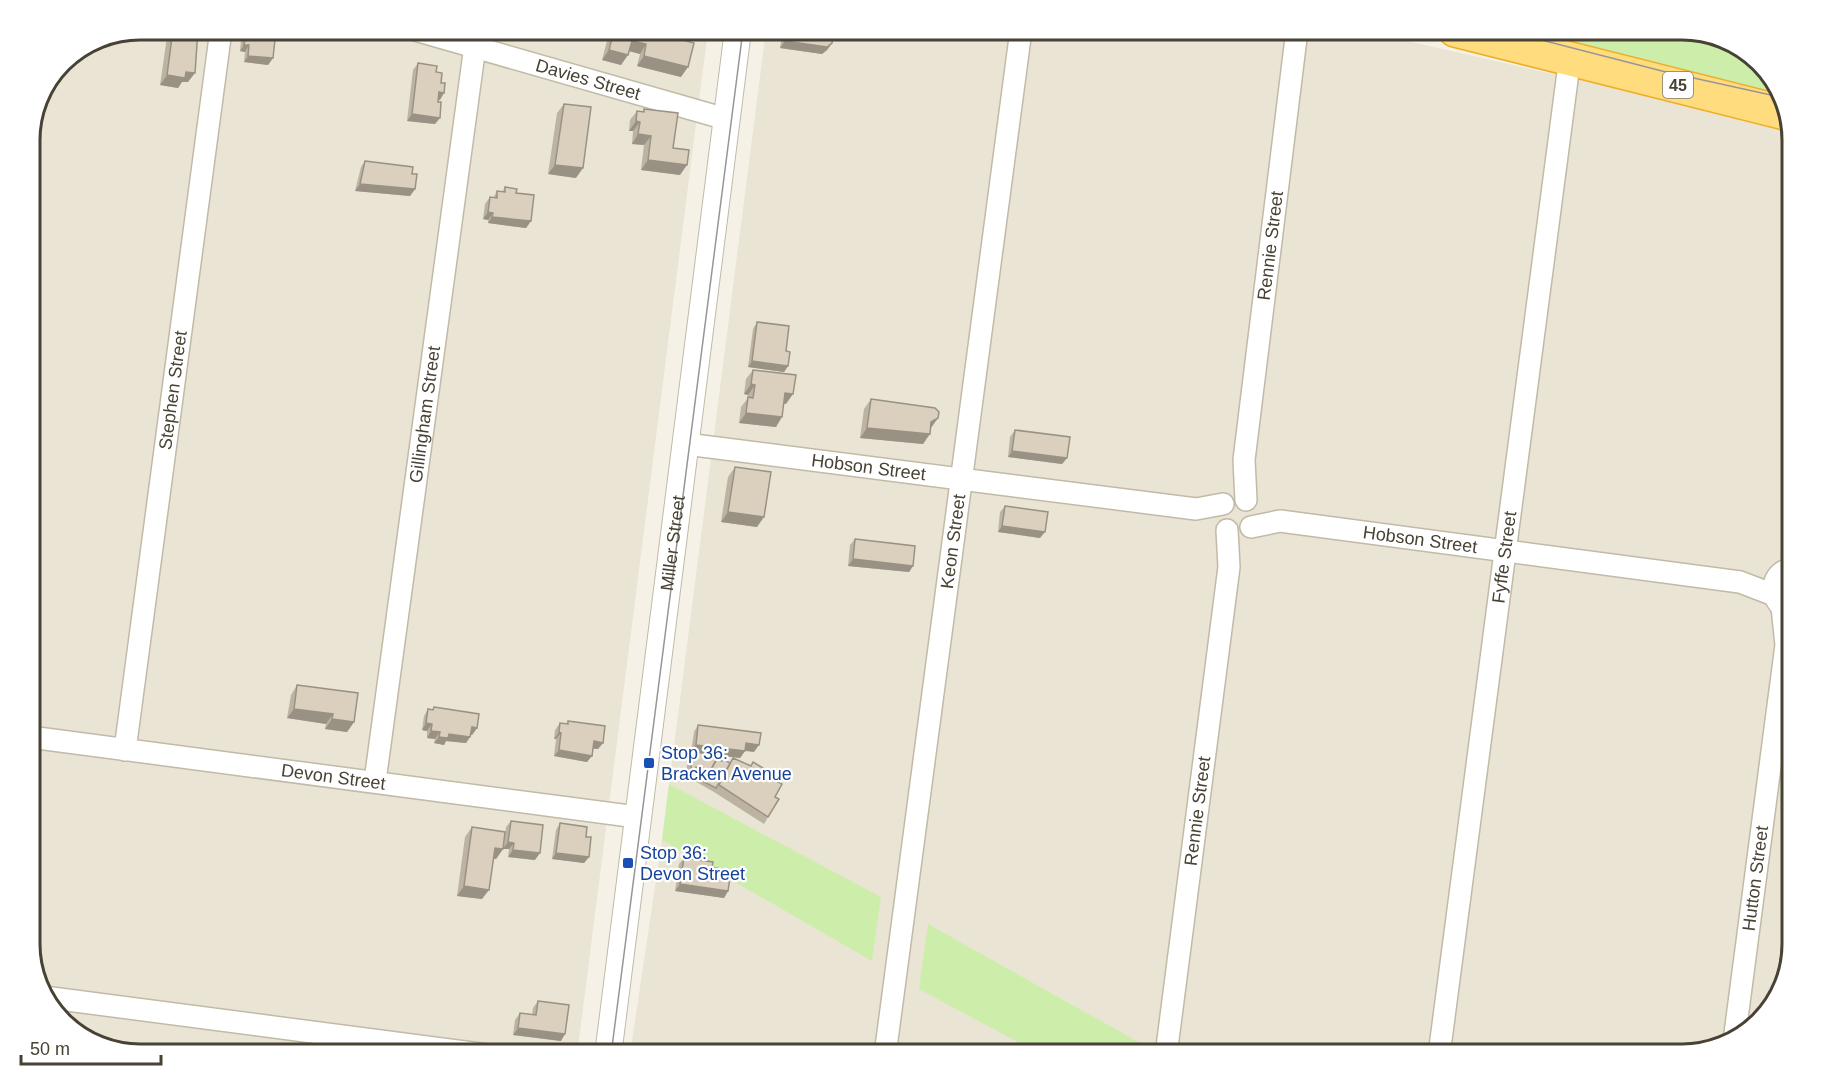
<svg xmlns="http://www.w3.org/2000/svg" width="1822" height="1085" viewBox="0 0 1822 1085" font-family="Helvetica,sans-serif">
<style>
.residential{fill:#e9e4d3}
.green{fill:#cea}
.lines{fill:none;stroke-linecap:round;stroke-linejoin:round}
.minor-casing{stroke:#c1baa7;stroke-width:24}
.tertiary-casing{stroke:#c1baa7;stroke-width:28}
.trunk-casing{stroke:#efae26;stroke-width:36}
.minor{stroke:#fff;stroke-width:21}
.tertiary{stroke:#fff;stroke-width:26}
.trunk{stroke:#ffdc7e;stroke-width:33}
.tram{stroke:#969696;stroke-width:1.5}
.wall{fill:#bcb3a3}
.shaded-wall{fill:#999284}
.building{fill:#dbd0bd;stroke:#999284;stroke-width:1.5}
.transit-dot{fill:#1a4fb4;stroke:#fff;stroke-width:2}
.labels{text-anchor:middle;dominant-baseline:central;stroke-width:4.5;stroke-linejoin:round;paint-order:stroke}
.shield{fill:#fff;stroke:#7f7b71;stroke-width:1.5}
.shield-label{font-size:16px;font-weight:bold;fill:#484234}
.street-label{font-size:18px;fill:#484234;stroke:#fff}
.transit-label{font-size:18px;fill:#164399;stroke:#fff;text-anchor:start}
.rim{fill:none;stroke:#484234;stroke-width:3}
</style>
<rect width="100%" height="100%" fill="#f5f1e6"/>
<g class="residential">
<path d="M141 30H708L577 1055H141L85 1040 45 1000 30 951V134L63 62 99 38Z"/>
<path d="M766 30H1359L1790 128 1792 944 1777 1000 1736 1040 1681 1055H630L662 840Z"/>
</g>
<g class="green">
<path d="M1515 30H1681L1737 45 1773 81 1765 90Z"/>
<path d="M669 784 881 897 872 961 662 840Z"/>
<path d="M928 924 1140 1043 1139 1055H1042L919 989Z"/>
</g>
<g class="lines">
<g class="minor-casing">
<g id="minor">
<path id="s1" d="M415 30 726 119"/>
<path id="s2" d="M686 444 1196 509 1223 504"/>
<path id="s3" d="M1246 500 1244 460 1297 30"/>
<path id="s4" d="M1251 527 1280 521 1740 582 1774 595"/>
<path d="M1781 606C1768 592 1773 572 1792 568"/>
<path id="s5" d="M30 737 637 817"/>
<path id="s6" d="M125 750 221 30"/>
<path id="s7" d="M375 781 475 46"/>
<path d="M44 997 488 1055"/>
<path id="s8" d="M1734 1041 1786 645 1782 607"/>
<path id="s9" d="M885 1055 1021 30"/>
<path id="s10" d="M1166 1055 1229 567 1227 530"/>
<path id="s11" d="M1439 1055 1570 57"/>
</g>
</g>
<g class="tertiary-casing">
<g id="tertiary">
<path id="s12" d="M608 1055 738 30"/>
</g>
</g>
<g class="trunk-casing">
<path id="trunk" d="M1455 30 1785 113"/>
</g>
<use href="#minor" class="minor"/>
<use href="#tertiary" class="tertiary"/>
<use href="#trunk" class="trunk"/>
<g class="tram">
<path d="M1503 30 1662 71 1780 97"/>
<path d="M611 1055 743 30"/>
</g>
</g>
<g class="wall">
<path d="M168 30H200L198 32 188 82H182L178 88 160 85Z"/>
<path d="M249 30H276L273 58 268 65 244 62 245 52 240 51 241 41 246 34H247Z"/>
<path d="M559 30H592L590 33 584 32 580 38 569 36V32L559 31Z"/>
<path d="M611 30H686L685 33 681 40V77L637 66 640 54 629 51 621 65 602 60 609 33Z"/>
<path d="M783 30H834L832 43 827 50 822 54 780 48Z"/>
<path d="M418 63 436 72 440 100H438L435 124 407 121 413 70Z"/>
<path d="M564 104 576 178 548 174 557 113Z"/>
<path d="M644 109 673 148 680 175 641 170 644 145 632 144 633 131H629L630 120 637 111H643Z"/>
<path d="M365 161 412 174 415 189 410 196 355 191 361 167Z"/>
<path d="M505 187 516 193 531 221 526 228 488 223V220L483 219 485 204 490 197 493 198 497 191 502 192Z"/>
<path d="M757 322 786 351 788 366 784 372 748 367 753 329Z"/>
<path d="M753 370 786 404 784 403 776 427 739 423 741 407 748 398V395L744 394 746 379Z"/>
<path d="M871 399 931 429 923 444 860 438 864 409Z"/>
<path d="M1015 430 1067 458 1062 464 1008 457 1010 437Z"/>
<path d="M735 467 757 527 721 522 728 477Z"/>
<path d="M1005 506 1040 538 998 532 1000 512Z"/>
<path d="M855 539 913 566 909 572 848 566 850 545Z"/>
<path d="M297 685 354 722 347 732 325 729 326 724 287 718 291 695Z"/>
<path d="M434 707 477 728 472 735H471L466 743 446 741 444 745 434 743 435 739 427 738V731L422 730 424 716 428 709 432 710Z"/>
<path d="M568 721 603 743 598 749H593L587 762 554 756 556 739H554L555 730 560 723 566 724Z"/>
<path d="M698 725 754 752 745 751 740 758 710 754 722 761 730 763 733 758 778 782 775 797 768 817 764 824 714 792 691 779 694 774H692L686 783 687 765 690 759 695 753H703L691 752 694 732Z"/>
<path d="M511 821 535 860 508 857 509 849H503L506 827Z"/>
<path d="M560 823 586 837 589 857 584 863 552 859 556 830Z"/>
<path d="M472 827 503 849 496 859H494L482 899 457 896 465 837Z"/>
<path d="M684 858 712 867 728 891 724 898 675 891 679 864Z"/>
<path d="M538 1001 561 1041 513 1035 515 1020 520 1013 532 1015 533 1008Z"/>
<path d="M1652 1045 1681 1055H1647V1052Z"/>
</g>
<g class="shaded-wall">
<path d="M560 30H570L569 32 559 31Z"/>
<path d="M573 30H592L590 33 584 32 580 38 569 36Z"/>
<path d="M639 30H673L685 33 678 43Z"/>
<path d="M632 41 646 44 640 54 625 50Z"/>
<path d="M785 41 832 43 827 50 822 54 780 48Z"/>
<path d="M244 45H249L245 52 240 51Z"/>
<path d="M609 50 628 55 621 65 602 60Z"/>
<path d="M248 56 273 58 268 65 244 62Z"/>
<path d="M644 56 688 67 681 77 637 66Z"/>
<path d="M186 72 195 73 188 82H182L178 88 160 85 167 75Z"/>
<path d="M439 92 444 93 440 100 434 99Z"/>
<path d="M412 114 440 118 435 124 407 121Z"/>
<path d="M636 121 640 122 633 131H629Z"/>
<path d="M638 134 651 136 644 145 632 144Z"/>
<path d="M648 160 687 165 680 175 641 170Z"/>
<path d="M555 165 583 168 576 178 548 174Z"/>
<path d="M360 184 415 189 410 196 355 191Z"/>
<path d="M488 212 493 213 488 220 483 219Z"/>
<path d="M492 217 531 221 526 228 488 223Z"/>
<path d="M752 361 788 366 784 372 748 367Z"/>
<path d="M751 384 755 385 748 395 744 394Z"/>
<path d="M785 393 793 394 786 404 778 403Z"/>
<path d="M746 413 782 417 776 427 739 423Z"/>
<path d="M938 418 931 428 925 432 931 422Z"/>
<path d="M867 428 930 434 923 444 860 438Z"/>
<path d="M1012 451 1067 458 1062 464 1008 457Z"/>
<path d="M728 512 764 517 757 527 721 522Z"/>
<path d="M1002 526 1045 532 1040 538 998 532Z"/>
<path d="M853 559 913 566 909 572 848 566Z"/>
<path d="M294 709 333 714 326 724 287 718Z"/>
<path d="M332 719 354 722 347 732 325 729Z"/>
<path d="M426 723 432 724 427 731 422 730Z"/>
<path d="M472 727 477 728 472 735 467 734Z"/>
<path d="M431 731 440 732 435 739 427 738Z"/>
<path d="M559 732 561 733 556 739H554Z"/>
<path d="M449 734 470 737 466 743 446 741 444 745 434 743 439 737Z"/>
<path d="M594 741 603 743 598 749 589 748Z"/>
<path d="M746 743 759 745 754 752 742 750Z"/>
<path d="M696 745 745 751 740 758 691 752Z"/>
<path d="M559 750 592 756 587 762 554 756Z"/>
<path d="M696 767 700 768 694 774H692Z"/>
<path d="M508 842 514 843 509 849H503Z"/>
<path d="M495 848 503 849 496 859 488 858Z"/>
<path d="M513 850 540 853 535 860 508 857Z"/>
<path d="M556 853 589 857 584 863 552 859Z"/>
<path d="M680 884 728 891 724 898 675 891Z"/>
<path d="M464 886 489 890 482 899 457 896Z"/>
<path d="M518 1028 565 1034 561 1041 513 1035Z"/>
</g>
<g class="building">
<path d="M173 30H198L195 73 186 72 185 78 167 75Z"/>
<path d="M252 30H276L273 58 248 56 249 45H244L246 34 251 35Z"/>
<path d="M614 30H644L694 43 688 67 644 56 646 44 632 41 628 55 609 50Z"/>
<path d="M673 30H686L685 33Z"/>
<path d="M786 30H834L832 43 827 47 785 41Z"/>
<path d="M418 63 437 66 436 72 442 73 441 83H445L444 93 439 92 438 102H441L440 118 412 114Z"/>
<path d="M564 104 591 107 583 168 555 165Z"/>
<path d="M644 109 678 113 673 148 689 150 687 165 648 160 651 136 638 134 640 122 636 121 637 111 644 112Z"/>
<path d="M365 161 413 167 412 174H417L415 189 360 184Z"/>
<path d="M505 187 517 189 516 193 534 195 531 221 492 217 493 213 488 212 490 197 497 198V191L505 192Z"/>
<path d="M757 322 789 326 786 351 790 352 788 366 752 361Z"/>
<path d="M753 370 796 375 793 394 785 393 782 417 746 413 748 397 753 398 755 385 751 384Z"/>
<path d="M871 399 935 408 939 412 938 418 931 422 930 434 867 428Z"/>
<path d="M1015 430 1070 437 1067 458 1012 451Z"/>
<path d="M735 467 771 472 764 517 728 512Z"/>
<path d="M1005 506 1048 512 1045 532 1002 526Z"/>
<path d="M855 539 915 546 913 566 853 559Z"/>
<path d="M297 685 358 693 354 722 332 719 333 714 294 709Z"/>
<path d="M434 707 479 714 477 728 472 727 470 737 449 734 448 738 439 737 440 732 431 731 432 724 426 723 428 709 433 710Z"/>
<path d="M568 721 605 726 603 743 594 741 592 756 559 750 561 733 559 732 560 723 568 724Z"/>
<path d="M698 725 761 733 759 745 746 743 745 751 696 745Z"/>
<path d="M695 753H709L717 758 706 779 696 773 700 768 696 767 691 776V759H694Z"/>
<path d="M733 758 751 766 753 762 780 778 778 782 782 784 775 797 779 799 768 817 719 785Z"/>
<path d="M717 759 722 761 723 759 730 763 716 788 704 782Z"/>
<path d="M511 821 543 825 540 853 513 850 514 843 508 842Z"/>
<path d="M560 823 587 827 586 837H591L589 857 556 853Z"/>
<path d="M472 827 505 832 503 849 495 848 489 890 464 886Z"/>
<path d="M684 858 713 862 712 867 731 871 728 891 680 884Z"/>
<path d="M538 1001 569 1005 565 1034 518 1028 520 1013 536 1015Z"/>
<path d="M1652 1045 1691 1050V1052L1681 1055H1651Z"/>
</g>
<g class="transit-dot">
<rect x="643" y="757" width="12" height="12" rx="3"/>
<rect x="622" y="857" width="12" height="12" rx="3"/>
</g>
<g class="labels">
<rect class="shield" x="1663" y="72" width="30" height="26" rx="4.5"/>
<g class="shield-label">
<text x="1678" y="85">45</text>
</g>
<g class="street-label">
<text stroke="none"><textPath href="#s1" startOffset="180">Davies Street</textPath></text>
<text stroke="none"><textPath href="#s3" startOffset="256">Rennie Street</textPath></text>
<text stroke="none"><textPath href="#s6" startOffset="363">Stephen Street</textPath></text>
<text stroke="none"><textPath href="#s7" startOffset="370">Gillingham Street</textPath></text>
<text stroke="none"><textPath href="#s2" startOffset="184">Hobson Street</textPath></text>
<text stroke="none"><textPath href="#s4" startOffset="171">Hobson Street</textPath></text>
<text stroke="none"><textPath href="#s12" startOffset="516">Miller Street</textPath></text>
<text stroke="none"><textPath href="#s9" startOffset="518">Keon Street</textPath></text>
<text stroke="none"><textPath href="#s11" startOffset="502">Fyffe Street</textPath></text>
<text stroke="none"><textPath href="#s5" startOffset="306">Devon Street</textPath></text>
<text stroke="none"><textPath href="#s10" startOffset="246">Rennie Street</textPath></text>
<text stroke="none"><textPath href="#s8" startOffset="164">Hutton Street</textPath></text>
</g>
<g class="transit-label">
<text x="661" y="753">Stop 36:<tspan x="661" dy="21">Bracken Avenue</tspan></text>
<text x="640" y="853">Stop 36:<tspan x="640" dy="21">Devon Street</tspan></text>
</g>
</g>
<path d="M0 0H1822V1085H0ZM140 40H1682A100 100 0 0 1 1782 140V944A100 100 0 0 1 1682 1044H140A100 100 0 0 1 40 944V140A100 100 0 0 1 140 40Z" fill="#fff" fill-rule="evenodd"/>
<path class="rim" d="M140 40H1682A100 100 0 0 1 1782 140V944A100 100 0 0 1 1682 1044H140A100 100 0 0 1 40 944V140A100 100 0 0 1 140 40Z"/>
<path d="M21 1055v9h140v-9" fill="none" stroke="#484234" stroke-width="3"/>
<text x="30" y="1055" font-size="18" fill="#484234" stroke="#ffffff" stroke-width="4.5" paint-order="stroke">50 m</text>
</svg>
